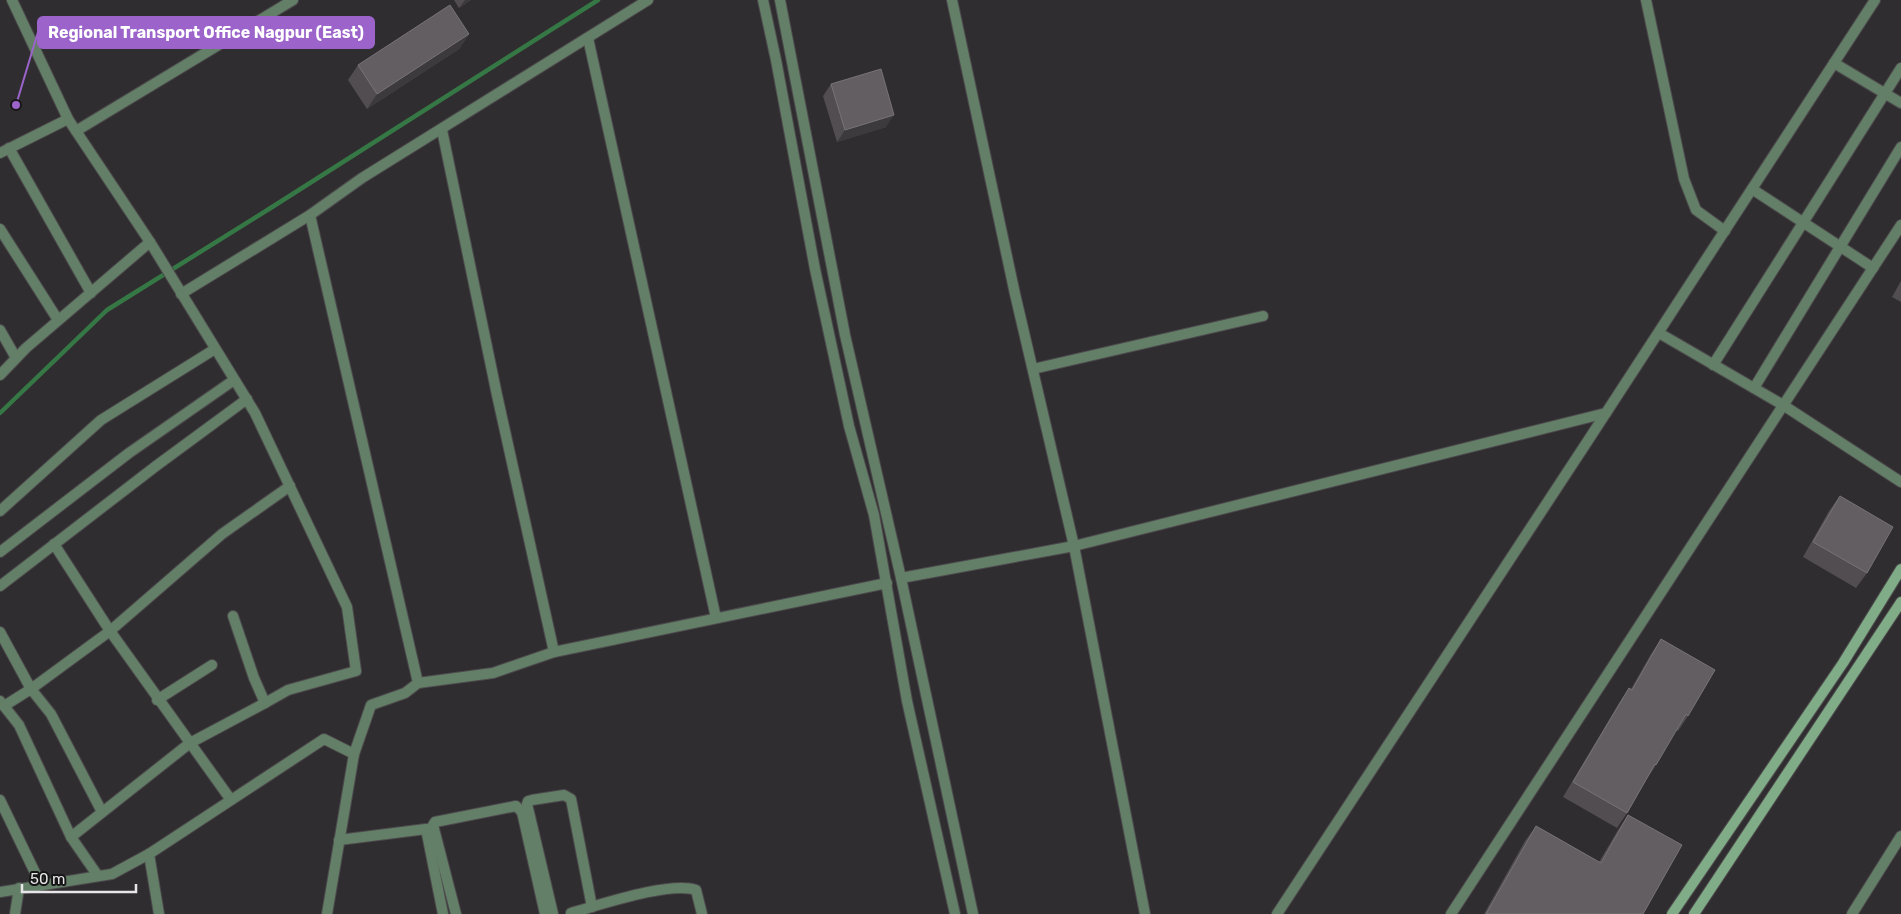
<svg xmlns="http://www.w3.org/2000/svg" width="1901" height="914" viewBox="0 0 1901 914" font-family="Rubik,sans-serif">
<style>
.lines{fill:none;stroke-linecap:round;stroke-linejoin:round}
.stream{stroke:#367845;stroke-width:4.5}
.minor-casing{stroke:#4d4b4d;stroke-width:12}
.tertiary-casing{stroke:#4d4b4d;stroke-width:12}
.secondary-casing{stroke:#4d4b4d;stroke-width:12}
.minor{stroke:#637f67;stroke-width:10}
.tertiary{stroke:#637f67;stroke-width:10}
.secondary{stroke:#80ac87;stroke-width:10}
.wall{fill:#514d50}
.shaded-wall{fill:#3d3a3d}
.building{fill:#625e61;stroke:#777376}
.leader{fill:none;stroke:#9c64cb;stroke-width:2}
.callout-dot{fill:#9c64cb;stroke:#171617;stroke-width:2}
.callout{fill:#9c64cb;stroke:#9c64cb;stroke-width:2}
.callout-label{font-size:16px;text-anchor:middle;font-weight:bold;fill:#fff}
</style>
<rect width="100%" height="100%" fill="#302d30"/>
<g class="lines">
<path class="stream" d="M0 413 107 310 269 209 598 0"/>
<g class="minor-casing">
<g id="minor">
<path d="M1646 0 1684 179 1696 210 1725 231"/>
<path d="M588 38 716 618"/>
<path d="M1834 63 1901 103"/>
<path d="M442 130 497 395 554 652"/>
<path d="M76 131 293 0"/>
<path d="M9 148 91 293"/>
<path d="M0 153 68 119"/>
<path d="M1752 189 1873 268"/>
<path d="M310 215 418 683 405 693 371 705 354 754"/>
<path d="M0 229 58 320"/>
<path d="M150 242 255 413 347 607 356 671 288 690 265 703 254 678 233 616"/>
<path d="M181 294 310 215 362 178 648 0"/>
<path d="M0 330 16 358"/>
<path d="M1659 333 1783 405 1901 482"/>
<path d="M1713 365 1901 68"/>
<path d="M1033 369 1263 316"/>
<path d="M0 375 26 348 150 242 68 119 12 0"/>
<path d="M1754 388 1901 147"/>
<path d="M0 511 101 420 215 349"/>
<path d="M54 544 110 631 231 800"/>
<path d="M0 552 129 453 234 380"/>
<path d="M901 578 1074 546 1015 294 952 0"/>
<path d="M0 586 156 466 247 399"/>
<path d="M0 632 31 689 110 631 222 534 290 486"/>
<path d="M418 683 493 673 554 652 887 583"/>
<path d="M157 700 212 665"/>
<path d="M0 701 19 725 71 837"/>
<path d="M4 706 31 689 51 714 102 812"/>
<path d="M0 800 41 885"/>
<path d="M339 840 426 829 443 914"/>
<path d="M149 854 159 914"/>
<path d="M98 876 71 837 190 743 265 703"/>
<path d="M0 892 112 874 149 854 324 739 354 754 327 914"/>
<path d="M571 913C600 905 670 881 696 890L702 914"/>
<path d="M15 914 19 888"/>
<path d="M456 914 433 825 435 822 516 806 522 812 545 914"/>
<path d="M553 914 527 804 528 801 532 800 564 795 571 799 592 907"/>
<path d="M1145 914 1074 546 1606 413"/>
<path d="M1277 914 1589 439 1875 0"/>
<path d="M1451 914 1901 225"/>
<path d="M1852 914 1901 836"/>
</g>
</g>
<g class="tertiary-casing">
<g id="tertiary">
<path d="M763 0 776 60 815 269 849 426 874 515 907 701 955 914"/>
<path d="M780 0 845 335 901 578 973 914"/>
</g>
</g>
<g class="secondary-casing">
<g id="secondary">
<path d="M1672 914 1843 663 1901 569"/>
<path d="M1694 914 1901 602"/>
</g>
</g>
<use href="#minor" class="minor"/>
<use href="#tertiary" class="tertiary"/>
<use href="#secondary" class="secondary"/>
</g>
<g class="wall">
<path d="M454 0H471L459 8Z"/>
<path d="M469 34 459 49 367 109 348 80 358 65Z"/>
<path d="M831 84 886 127 837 142 823 96Z"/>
<path d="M1901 281V302L1892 297Z"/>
<path d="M1840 496 1867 573 1856 588 1803 557 1829 511Z"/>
<path d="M1661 639 1688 716 1678 731 1676 730 1656 765 1646 780 1627 813 1617 828 1563 797 1619 703 1629 688 1631 689 1651 654Z"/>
<path d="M1628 815 1643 914H1484L1525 841 1536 826 1599 862 1618 830Z"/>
</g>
<g class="shaded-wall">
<path d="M465 0H471L459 8Z"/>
<path d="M469 34 459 49 367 109 377 94Z"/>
<path d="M894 115 886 127 837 142 845 130Z"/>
</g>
<g class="building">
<path d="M450 5 469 34 377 94 358 65Z"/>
<path d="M881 69 894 115 845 130 831 84Z"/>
<path d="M1840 496 1893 527 1867 573 1813 542Z"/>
<path d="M1661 639 1715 670 1688 716 1686 714 1656 765 1655 764 1627 813 1573 782 1629 688 1632 690Z"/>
<path d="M1628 815 1682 845 1643 914H1486L1536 826 1601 863Z"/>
</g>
<path class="leader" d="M16 105L38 32"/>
<circle class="callout-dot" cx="16" cy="105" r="5"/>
<rect class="callout" x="38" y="17" width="336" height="31" rx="5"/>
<g class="callout-label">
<text x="206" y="38">Regional Transport Office Nagpur (East)</text>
</g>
<path d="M22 884v8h114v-8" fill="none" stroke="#e8e6e8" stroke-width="2.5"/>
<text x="30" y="884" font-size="15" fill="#e8e6e8" stroke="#171617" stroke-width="4" paint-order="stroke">50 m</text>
</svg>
